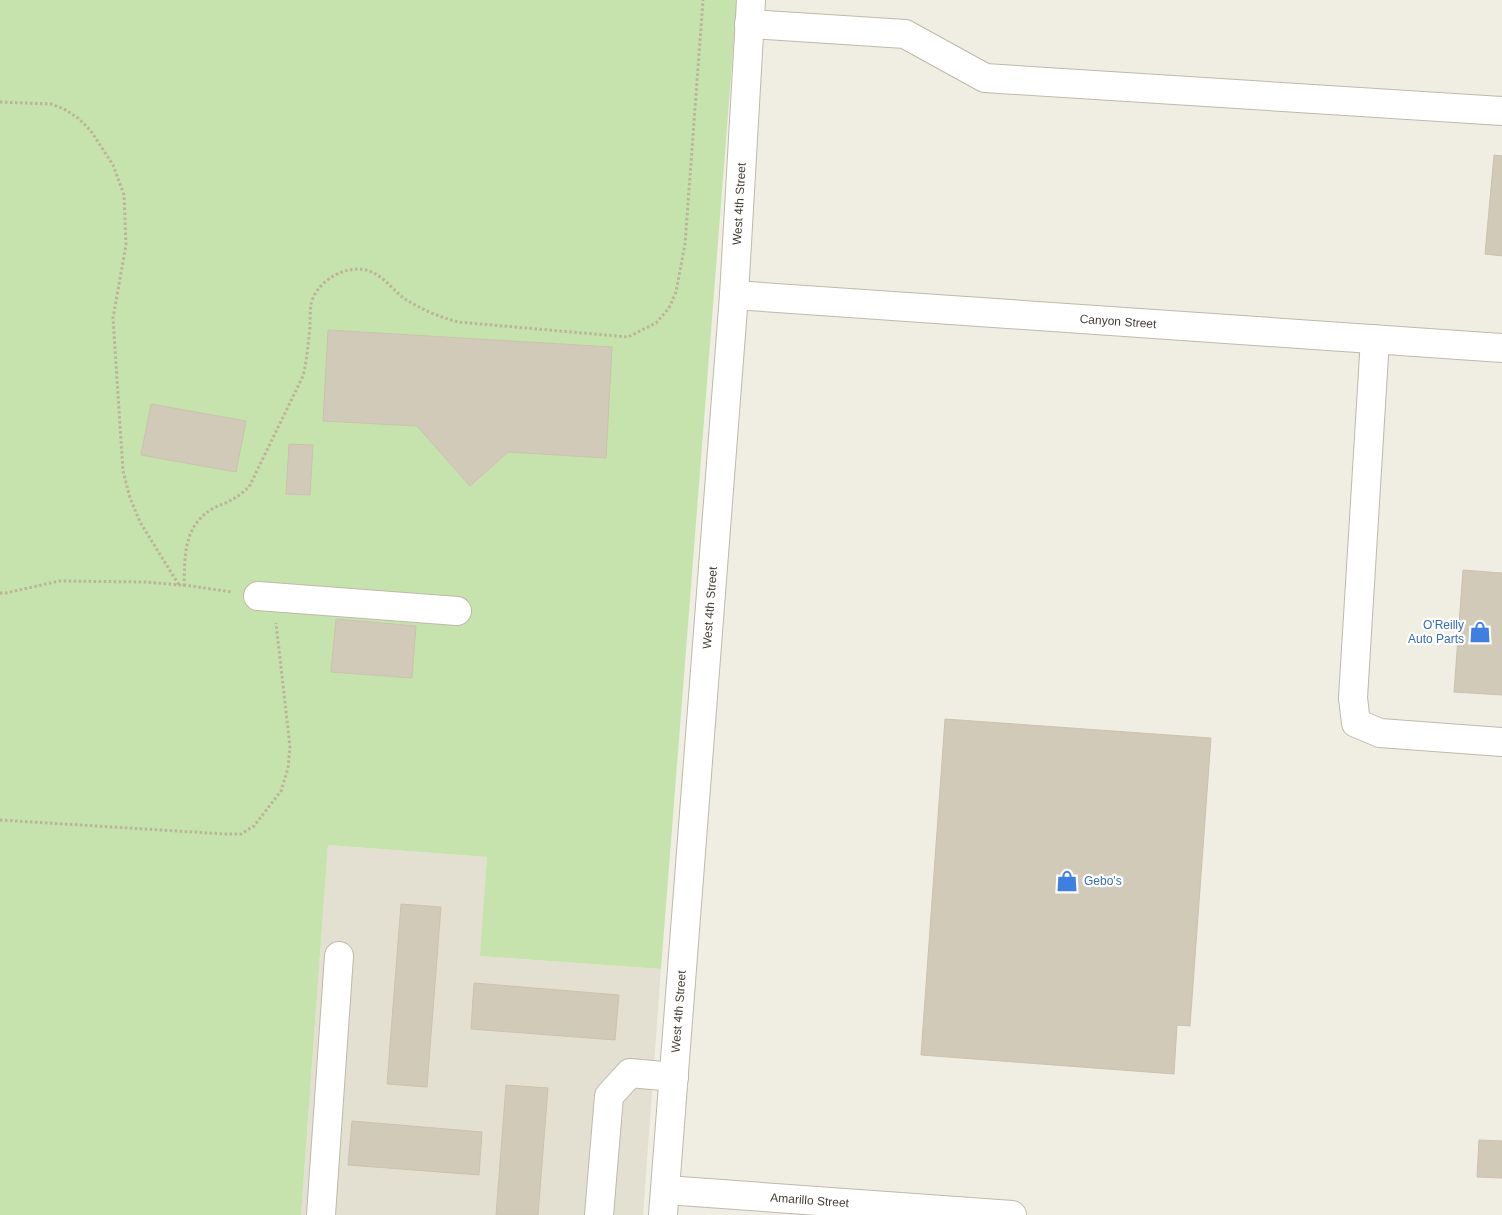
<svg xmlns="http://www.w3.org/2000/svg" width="1502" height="1215" viewBox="0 0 1502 1215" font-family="Arial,sans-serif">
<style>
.residential{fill:#e4e0d1}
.green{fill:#c6e3ad}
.building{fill:#d1cab9;stroke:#cbc2ad}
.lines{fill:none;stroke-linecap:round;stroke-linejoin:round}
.minor-casing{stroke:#beb9a9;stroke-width:30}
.path{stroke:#bcb398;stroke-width:3;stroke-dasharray:2.5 2.5;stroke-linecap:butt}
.minor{stroke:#fff;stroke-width:28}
.labels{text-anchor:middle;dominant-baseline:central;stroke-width:4.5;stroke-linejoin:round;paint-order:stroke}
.street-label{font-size:12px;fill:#423d34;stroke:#fff}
.shop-label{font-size:12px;fill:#366cbe;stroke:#fff;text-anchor:end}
</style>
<rect width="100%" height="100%" fill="#f0eee3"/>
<path class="residential" d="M328 845 487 857 481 956 661 969 643 1215H301Z"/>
<path class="green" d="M0 0H737L661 969 480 956 487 857 328 845 301 1215H0Z"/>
<g class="building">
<path d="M1494 155 1502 156V256L1485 254Z"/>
<path d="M328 330 612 347 606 458 508 452 470 486 417 426 323 421Z"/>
<path d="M151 404 246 421 236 472 141 455Z"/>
<path d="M289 444 313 445 310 495 286 494Z"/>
<path d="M1463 570 1502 573V695L1454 692Z"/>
<path d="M336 619 416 626 412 678 331 672Z"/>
<path d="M945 719 1211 738 1190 1026 1177 1025 1174 1074 921 1055Z"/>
<path d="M401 904 441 907 427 1087 387 1084Z"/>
<path d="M474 983 619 995 615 1040 471 1029Z"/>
<path d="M506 1085 548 1088 538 1215H496Z"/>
<path d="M352 1121 482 1132 479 1175 348 1165Z"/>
<path d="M1479 1140 1502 1141V1178L1477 1177Z"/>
</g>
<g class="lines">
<g class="minor-casing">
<g id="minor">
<path d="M749 24 905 34 985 78 1502 111"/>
<path id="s1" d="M734 295 1502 348"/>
<path d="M1375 339 1353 698 1356 723 1380 733 1502 742"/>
<path d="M258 596 457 611"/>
<path id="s2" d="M666 1190 1012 1215"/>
<path d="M321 1215 339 956"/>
<path d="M599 1215 609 1096 630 1073 674 1077"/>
<path id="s3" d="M663 1215 734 295 751 0"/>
</g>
</g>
<g class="path">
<path d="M0 102 51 104 64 109 78 118 91 131 113 165 124 195 126 245 113 318 123 471 130 498 140 522 179 585"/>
<path d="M184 586C185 556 183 527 212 509 219 505 227 503 233 499 239 496 244 491 249 487L303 376C307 360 308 344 310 327 310 319 310 311 311 304 317 279 350 262 372 272 385 278 394 291 405 299 421 309 439 317 458 322L628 337 656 323 669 308 676 292 685 244 703 0"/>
<path d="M0 593H6L59 581 146 582 191 586 232 592"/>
<path d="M0 820 225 834H241L254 826 281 791 288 768 290 747 276 623"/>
</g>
<use href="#minor" class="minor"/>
</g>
<defs>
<g id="shop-bare" transform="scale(1.725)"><path d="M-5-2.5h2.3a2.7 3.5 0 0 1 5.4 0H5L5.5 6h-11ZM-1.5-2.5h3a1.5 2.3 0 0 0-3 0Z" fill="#3f7fe0" stroke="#fff" stroke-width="2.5" paint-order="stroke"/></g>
</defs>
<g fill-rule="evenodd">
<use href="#shop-bare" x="1480" y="632"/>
<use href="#shop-bare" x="1067" y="881"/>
</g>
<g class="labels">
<g class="street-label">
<text stroke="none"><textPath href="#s3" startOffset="1014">West 4th Street</textPath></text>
<text stroke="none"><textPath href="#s1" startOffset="385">Canyon Street</textPath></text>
<text stroke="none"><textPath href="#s3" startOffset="609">West 4th Street</textPath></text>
<text stroke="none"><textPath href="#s3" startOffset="204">West 4th Street</textPath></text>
<text stroke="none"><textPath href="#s2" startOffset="144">Amarillo Street</textPath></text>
</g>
<g class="shop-label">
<text x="1464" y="625">O'Reilly<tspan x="1464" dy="14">Auto Parts</tspan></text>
<text x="1084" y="881" text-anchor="start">Gebo's</text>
</g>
</g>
</svg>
